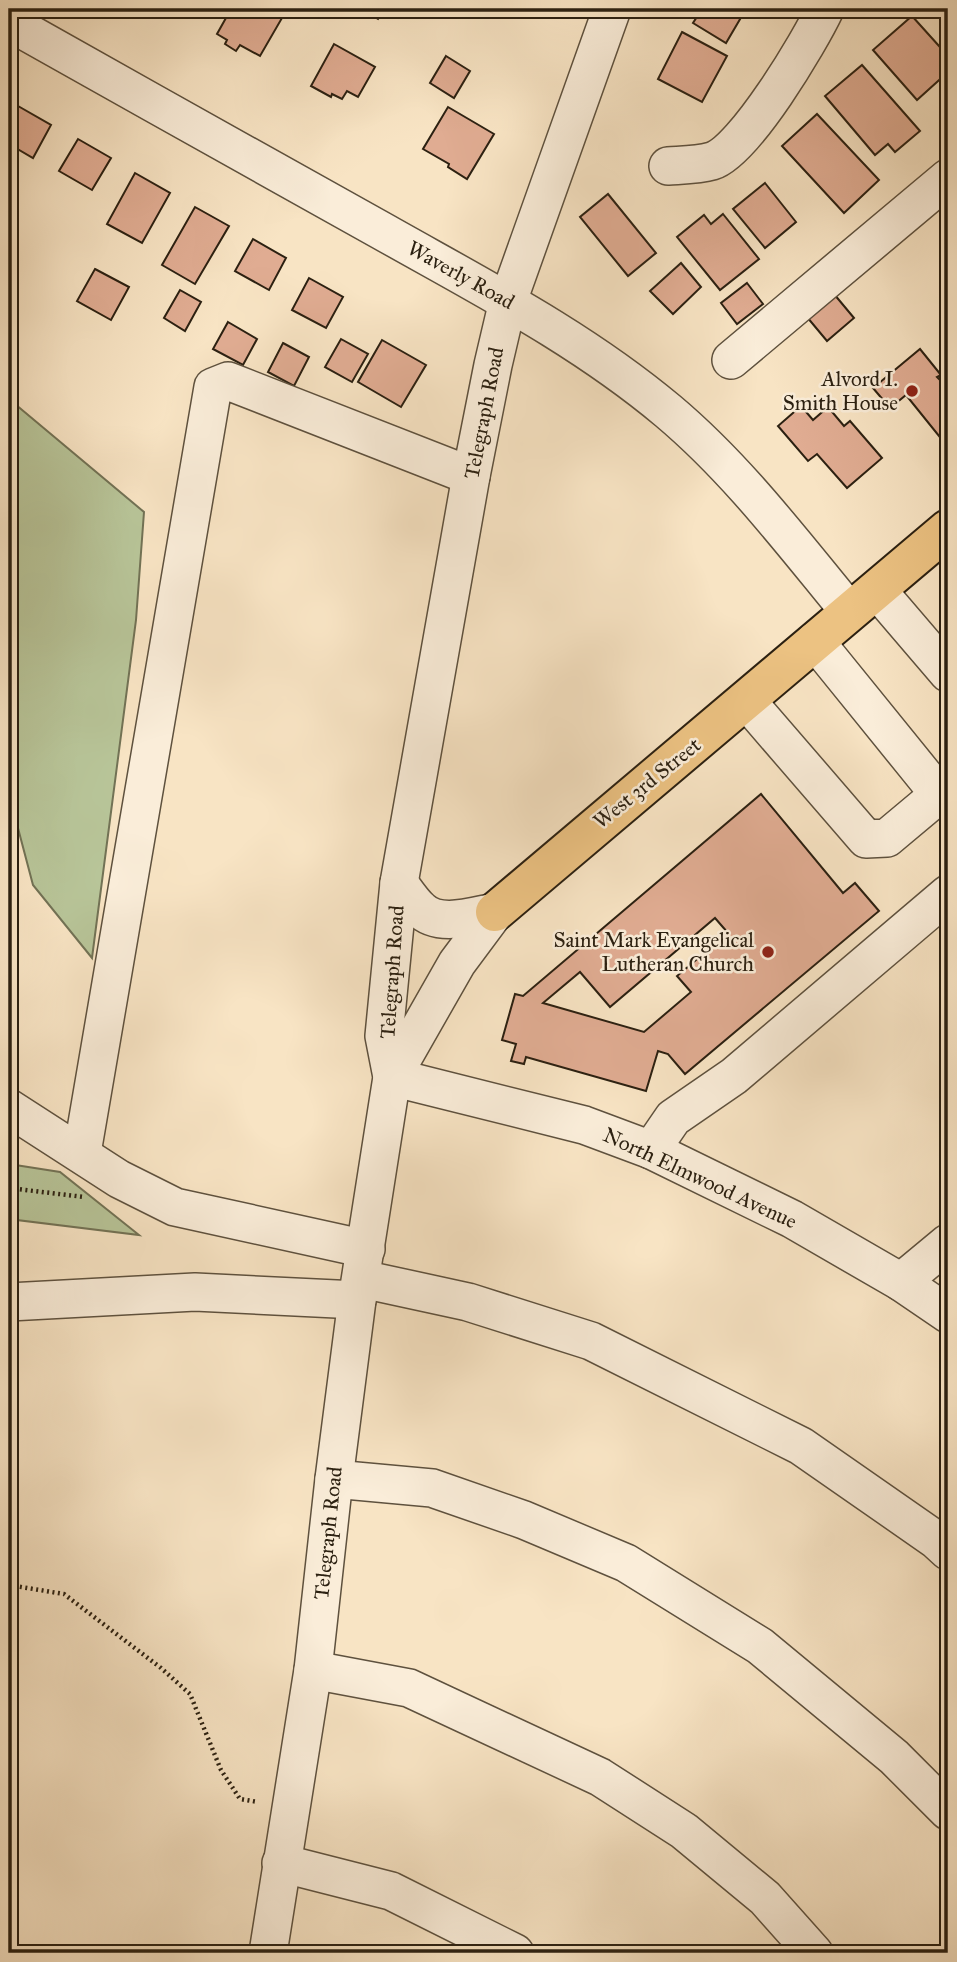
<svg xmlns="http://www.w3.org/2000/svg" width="957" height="1962" viewBox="0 0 957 1962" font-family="'IM FELL Great Primer',serif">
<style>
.green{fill:#b8c599;stroke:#727255;stroke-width:2}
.building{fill:#e0ac92;stroke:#2b2011;stroke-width:2;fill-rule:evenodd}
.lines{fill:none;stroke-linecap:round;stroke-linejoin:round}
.minor-casing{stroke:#5e513e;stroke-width:40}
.major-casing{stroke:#2b2011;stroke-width:42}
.path{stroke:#2b2011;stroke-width:4.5;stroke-dasharray:2 3.5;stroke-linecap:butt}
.minor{stroke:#faedd9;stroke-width:37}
.major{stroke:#ecc282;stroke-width:38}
.poi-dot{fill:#8f2418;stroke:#faedd9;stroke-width:2.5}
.labels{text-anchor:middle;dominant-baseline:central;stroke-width:5;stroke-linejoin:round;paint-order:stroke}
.street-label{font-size:21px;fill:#2b2011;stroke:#faedd9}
.poi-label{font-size:21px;fill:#2b2011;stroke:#faedd9;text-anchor:end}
</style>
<rect width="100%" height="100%" fill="#f8e4c4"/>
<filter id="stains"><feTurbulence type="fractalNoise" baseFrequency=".00286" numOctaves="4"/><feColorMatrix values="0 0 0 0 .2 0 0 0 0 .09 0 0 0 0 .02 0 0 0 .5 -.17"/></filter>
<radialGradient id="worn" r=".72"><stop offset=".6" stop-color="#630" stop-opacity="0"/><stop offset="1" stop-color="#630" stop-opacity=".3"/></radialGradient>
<g class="green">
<path d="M9 399 144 512 136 620 92 958 33 885 9 794Z"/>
<path d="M9 1164 60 1172 139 1235 9 1219Z"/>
</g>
<g class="building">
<path d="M231 9H266L282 18 260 56 240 45 236 51 225 44 227 40 217 34Z"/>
<path d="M361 9H384L378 19Z"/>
<path d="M702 9H746L726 43 693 23Z"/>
<path d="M912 16 948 56V72L917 100 873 50Z"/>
<path d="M682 32 727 56 702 102 658 79Z"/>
<path d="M334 44 375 67 358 97 347 91 342 99 332 94 331 97 311 86Z"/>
<path d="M446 56 470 71 454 98 430 83Z"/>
<path d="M862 65 920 131 895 152 888 144 875 155 825 96Z"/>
<path d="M18 106 51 125 33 158 9 144V122Z"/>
<path d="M448 107 494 134 467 179 448 167 449 164 423 149Z"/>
<path d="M817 114 879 180 844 213 782 146Z"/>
<path d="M78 139 111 158 92 190 59 171Z"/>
<path d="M135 173 170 193 142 243 107 224Z"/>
<path d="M765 183 796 222 765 248 733 209Z"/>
<path d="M608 194 656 253 628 276 580 217Z"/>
<path d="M195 207 229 226 195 284 162 265Z"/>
<path d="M723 214 759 259 720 290 677 237 704 215 711 224Z"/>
<path d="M253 239 286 258 269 290 235 271Z"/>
<path d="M681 263 701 287 673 314 650 291Z"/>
<path d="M95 269 129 287 111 320 77 301Z"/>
<path d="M309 278 343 297 326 328 292 310Z"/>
<path d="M747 283 763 304 737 324 721 303Z"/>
<path d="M180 290 201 302 185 331 164 318Z"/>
<path d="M834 294 854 318 827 341 807 317Z"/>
<path d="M228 322 257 339 243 365 213 349Z"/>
<path d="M341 339 368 354 352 382 325 367Z"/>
<path d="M382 340 426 365 401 407 358 382Z"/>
<path d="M283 343 309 357 294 386 268 372Z"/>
<path d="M920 349 941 375 937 377 942 382 948 383V428L939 436 906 395 890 408 873 388Z"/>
<path d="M801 406 813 420 828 407 844 426 850 421 882 458 847 488 817 454 808 461 778 426Z"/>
<path d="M761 794 843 893 855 883 879 911 685 1074 668 1054 658 1051 646 1091 526 1057 524 1064 511 1061 516 1044 502 1040 515 994 523 996ZM715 918 728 933 677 976 691 992 644 1032 543 1003 580 972 610 1007Z"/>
</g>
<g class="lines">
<g class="minor-casing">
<g id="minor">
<path d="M9 22C133 92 258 162 382 231 481 287 581 338 668 411 737 469 792 542 849 611"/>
<path d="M668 166C682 165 698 165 712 161 744 152 810 41 825 9"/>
<path d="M731 360 948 178"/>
<path d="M877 590 948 673"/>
<path d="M815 641 939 794"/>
<path d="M746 700 866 839 887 838 948 787"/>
<path d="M399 883C406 892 412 902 420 909 438 928 473 916 495 912"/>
<path d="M392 1077 584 1125 651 1150 792 1219 901 1282 948 1314"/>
<path d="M392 1077 457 963 495 912"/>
<path d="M9 1108 119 1179 175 1207 366 1249"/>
<path d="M651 1150 673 1118 734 1076 948 894"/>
<path d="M82 1153 213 387 228 381 471 476"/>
<path d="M362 1279 468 1302 591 1341 801 1446 936 1540 948 1551"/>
<path d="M901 1282 948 1243"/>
<path d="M9 1302 195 1292 357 1300"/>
<path d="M334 1479 432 1488 524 1520 626 1563 760 1646 894 1757 948 1811"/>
<path d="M313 1670 409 1688 600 1777 684 1831 765 1898 814 1953"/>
<path d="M281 1863 391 1891 515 1953"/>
<path d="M268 1953 313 1670 334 1479 357 1300 392 1077 384 1036 399 883 471 476 493 365 508 301 612 9"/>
</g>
</g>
<g class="major-casing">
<path id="major" d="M495 912 948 529"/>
</g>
<g class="path">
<path d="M9 1188 84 1197"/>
<path d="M9 1585 64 1594 161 1668 190 1694 221 1770 240 1799 258 1802"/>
</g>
<use href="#minor" class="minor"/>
<use href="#major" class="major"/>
</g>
<g class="poi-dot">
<circle cx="912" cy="391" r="7"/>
<circle cx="768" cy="952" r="7"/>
</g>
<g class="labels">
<g class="street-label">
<text transform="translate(461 275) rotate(29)">Waverly Road</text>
<text transform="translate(484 413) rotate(-79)">Telegraph Road</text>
<text transform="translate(647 783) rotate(-39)">West 3rd Street</text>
<text transform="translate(392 972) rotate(-86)">Telegraph Road</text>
<text transform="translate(700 1178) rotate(25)">North Elmwood Avenue</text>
<text transform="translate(328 1533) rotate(-84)">Telegraph Road</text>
</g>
<g class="poi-label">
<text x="898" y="379">Alvord I.<tspan x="898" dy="24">Smith House</tspan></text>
<text x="754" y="940">Saint Mark Evangelical<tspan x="754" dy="24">Lutheran Church</tspan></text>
</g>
</g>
<rect width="957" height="1962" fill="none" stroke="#f8e4c4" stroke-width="35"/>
<rect x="10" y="10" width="936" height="1941" fill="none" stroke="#2b2011" stroke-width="3.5"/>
<rect x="18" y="18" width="922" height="1927" fill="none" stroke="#2b2011" stroke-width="2"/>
<rect width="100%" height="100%" filter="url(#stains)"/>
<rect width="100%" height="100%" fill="url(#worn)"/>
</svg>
